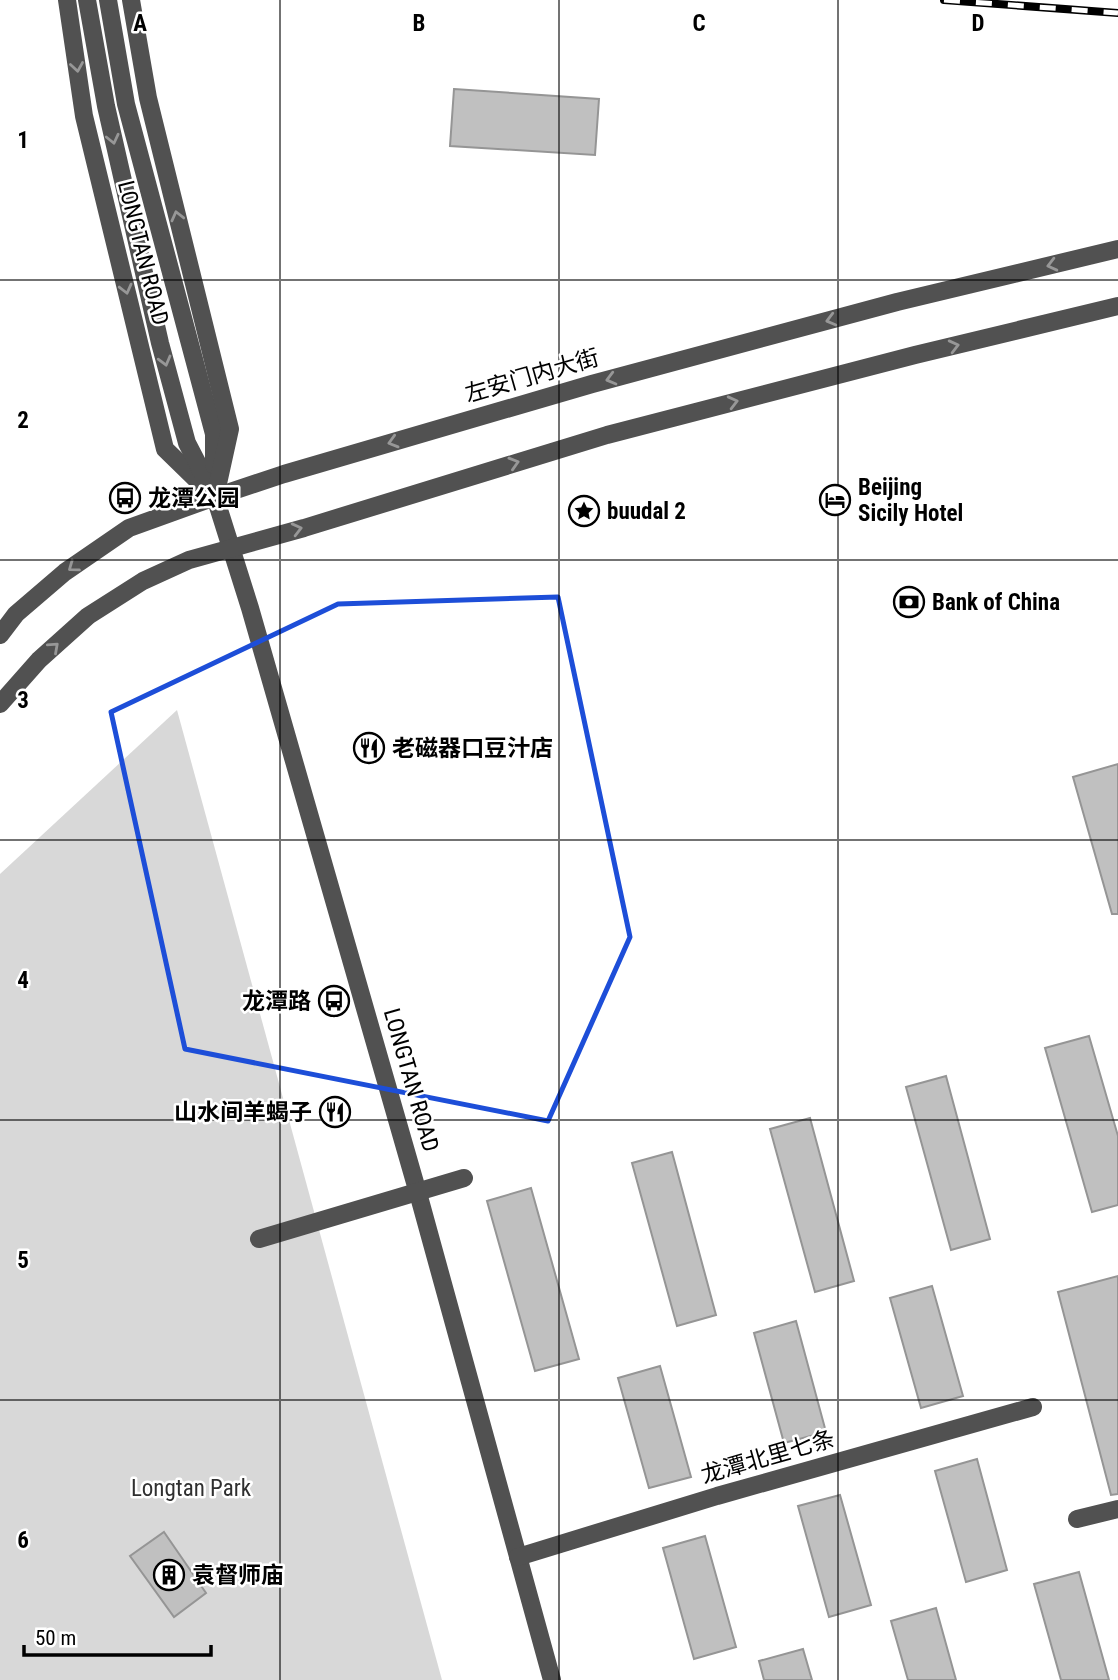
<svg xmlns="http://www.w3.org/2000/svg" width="1118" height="1680" viewBox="0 0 1118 1680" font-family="'Roboto Condensed','Noto Sans SC',sans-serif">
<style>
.green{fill:#d8d8d8}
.building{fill:#c0c0c0;stroke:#959595;stroke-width:2}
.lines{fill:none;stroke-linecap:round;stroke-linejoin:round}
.minor{stroke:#515151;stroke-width:18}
.rail-casing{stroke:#000;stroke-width:8}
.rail{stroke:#fff;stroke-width:5;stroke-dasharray:16;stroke-linecap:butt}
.oneway{stroke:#979797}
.marked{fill:none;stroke:#1d4ed8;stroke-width:5;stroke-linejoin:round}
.grid{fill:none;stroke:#000;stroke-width:2;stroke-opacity:0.55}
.labels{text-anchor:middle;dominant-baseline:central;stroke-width:5;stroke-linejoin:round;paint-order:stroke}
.street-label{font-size:23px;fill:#000;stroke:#fff}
.poi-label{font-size:23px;font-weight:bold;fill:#000;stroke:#fff;text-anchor:start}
.park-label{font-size:23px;fill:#2f2f2f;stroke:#fff}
.grid-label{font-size:23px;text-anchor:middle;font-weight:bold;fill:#000;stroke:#fff;stroke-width:5;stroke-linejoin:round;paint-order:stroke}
</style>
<rect width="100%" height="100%" fill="#fff"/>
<path class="green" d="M177 710 442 1680H0V874Z"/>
<g class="building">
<path d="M454 89 599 99 595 155 450 146Z"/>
<path d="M1118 764V914H1112L1073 777Z"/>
<path d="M1089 1036 1118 1136V1205L1092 1212 1045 1048Z"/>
<path d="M946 1076 990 1239 951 1250 906 1087Z"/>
<path d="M810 1118 854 1281 815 1292 770 1129Z"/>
<path d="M672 1152 716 1315 677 1326 632 1163Z"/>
<path d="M531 1188 579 1359 535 1371 487 1201Z"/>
<path d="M1118 1276V1494L1111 1495 1058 1292Z"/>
<path d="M932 1286 963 1396 921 1408 890 1298Z"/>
<path d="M796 1321 826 1432 784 1443 754 1333Z"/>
<path d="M660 1366 691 1477 649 1488 618 1378Z"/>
<path d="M977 1459 1007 1570 966 1582 935 1471Z"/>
<path d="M840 1495 871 1605 829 1617 798 1506Z"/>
<path d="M164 1532 206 1593 174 1617 130 1556Z"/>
<path d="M705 1536 736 1647 694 1659 663 1548Z"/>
<path d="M1079 1572 1109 1680H1061L1034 1584Z"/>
<path d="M936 1608 956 1680H908L891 1621Z"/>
<path d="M803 1649 812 1680H764L759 1661Z"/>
</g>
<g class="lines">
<g class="minor">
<path d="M67 0 84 116 165 449 204 487"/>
<path d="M87 0 106 106 160 343 187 443 215 497 250 608 418 1193 552 1680"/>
<path d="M108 0 126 104 214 434V465"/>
<path d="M131 0 148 98 230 429 215 497"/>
<path d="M0 635 16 614 65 572 129 528 215 497 284 474 592 384 897 302 1118 249"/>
<path d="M0 704 39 660 88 616 143 581 189 560 304 528 607 435 915 355 1118 306"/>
<path d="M259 1239 464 1178"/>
<path d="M1077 1519 1118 1509"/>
<path d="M518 1557 717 1496 1033 1407"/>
</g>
<g class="rail-casing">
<path id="rail" d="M944 0 1118 13"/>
</g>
<use href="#rail" class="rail"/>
</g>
<defs><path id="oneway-chevron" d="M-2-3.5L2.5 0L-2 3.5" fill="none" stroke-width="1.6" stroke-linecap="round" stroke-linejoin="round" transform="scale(1.75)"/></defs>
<g class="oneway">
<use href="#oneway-chevron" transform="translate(77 67) rotate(81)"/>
<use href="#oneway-chevron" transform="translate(113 139) rotate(77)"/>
<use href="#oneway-chevron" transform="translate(177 216) rotate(-104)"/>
<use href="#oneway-chevron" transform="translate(1052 265) rotate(166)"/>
<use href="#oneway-chevron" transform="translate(126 289) rotate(76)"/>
<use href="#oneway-chevron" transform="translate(831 320) rotate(165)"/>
<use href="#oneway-chevron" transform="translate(954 346) rotate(-14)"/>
<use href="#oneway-chevron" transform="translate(165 361) rotate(75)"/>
<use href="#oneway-chevron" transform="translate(611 379) rotate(165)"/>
<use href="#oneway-chevron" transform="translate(733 402) rotate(-14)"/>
<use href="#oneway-chevron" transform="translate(393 442) rotate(164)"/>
<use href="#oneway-chevron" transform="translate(514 463) rotate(-17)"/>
<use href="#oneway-chevron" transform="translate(297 529) rotate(-14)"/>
<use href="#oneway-chevron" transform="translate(73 567) rotate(144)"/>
<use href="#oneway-chevron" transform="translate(54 647) rotate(-42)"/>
</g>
<path class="marked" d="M558 597 630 937 548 1121 185 1049 111 712 338 604Z"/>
<path class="grid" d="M280 0V1680M559 0V1680M838 0V1680M0 280H1118M0 560H1118M0 840H1118M0 1120H1118M0 1400H1118"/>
<defs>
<g id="bus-ring" transform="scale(1.575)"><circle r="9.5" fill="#fff" stroke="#000" stroke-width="1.5"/><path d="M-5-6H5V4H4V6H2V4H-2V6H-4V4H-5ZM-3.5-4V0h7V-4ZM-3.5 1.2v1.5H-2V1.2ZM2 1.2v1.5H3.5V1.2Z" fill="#000"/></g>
<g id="hotel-ring" transform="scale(1.575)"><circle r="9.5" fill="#fff" stroke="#000" stroke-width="1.5"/><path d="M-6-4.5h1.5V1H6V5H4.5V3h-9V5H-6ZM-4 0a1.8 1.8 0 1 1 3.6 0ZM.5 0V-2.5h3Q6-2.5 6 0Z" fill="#000"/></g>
<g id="sight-ring" transform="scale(1.575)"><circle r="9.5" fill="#fff" stroke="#000" stroke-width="1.5"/><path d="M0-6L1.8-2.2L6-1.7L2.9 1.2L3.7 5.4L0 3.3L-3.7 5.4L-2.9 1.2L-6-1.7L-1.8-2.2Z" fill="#000"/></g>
<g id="bank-ring" transform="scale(1.575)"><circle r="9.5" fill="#fff" stroke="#000" stroke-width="1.5"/><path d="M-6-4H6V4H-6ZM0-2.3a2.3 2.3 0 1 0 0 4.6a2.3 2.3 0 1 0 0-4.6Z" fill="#000"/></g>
<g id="restaurant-ring" transform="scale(1.575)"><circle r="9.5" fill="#fff" stroke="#000" stroke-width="1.5"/><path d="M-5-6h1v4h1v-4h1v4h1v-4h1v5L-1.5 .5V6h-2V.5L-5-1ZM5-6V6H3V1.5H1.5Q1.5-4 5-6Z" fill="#000"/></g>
<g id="building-ring" transform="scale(1.575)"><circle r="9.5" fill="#fff" stroke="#000" stroke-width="1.5"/><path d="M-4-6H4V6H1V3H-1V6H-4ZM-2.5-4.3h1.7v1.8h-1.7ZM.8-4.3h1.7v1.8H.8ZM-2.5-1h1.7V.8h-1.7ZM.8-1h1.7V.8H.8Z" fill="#000"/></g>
</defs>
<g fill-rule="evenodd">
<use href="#bus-ring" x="125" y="498"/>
<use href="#hotel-ring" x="835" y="500"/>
<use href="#sight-ring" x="584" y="511"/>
<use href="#bank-ring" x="909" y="602"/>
<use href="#restaurant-ring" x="369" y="748"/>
<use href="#bus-ring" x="334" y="1001"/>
<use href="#restaurant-ring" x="335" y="1112"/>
<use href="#building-ring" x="169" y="1575"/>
</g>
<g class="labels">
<g class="street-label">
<text transform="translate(143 253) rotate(76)">LONGTAN ROAD</text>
<text transform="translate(532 376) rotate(-16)">左安门内大街</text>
<text transform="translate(411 1080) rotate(74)">LONGTAN ROAD</text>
<text transform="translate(768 1457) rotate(-16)">龙潭北里七条</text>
</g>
<g class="poi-label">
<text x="858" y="487">Beijing<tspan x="858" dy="26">Sicily Hotel</tspan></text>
<text x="148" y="498">龙潭公园</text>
<text x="607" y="511">buudal 2</text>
<text x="932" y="602">Bank of China</text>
<text x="392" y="748">老磁器口豆汁店</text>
<text x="311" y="1001" text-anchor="end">龙潭路</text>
<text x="312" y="1112" text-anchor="end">山水间羊蝎子</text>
<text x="192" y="1575">袁督师庙</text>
</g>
<g class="park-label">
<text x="191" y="1488">Longtan Park</text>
</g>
</g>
<g class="grid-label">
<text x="140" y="31">A</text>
<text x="419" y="31">B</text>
<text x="699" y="31">C</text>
<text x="978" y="31">D</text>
<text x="23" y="148">1</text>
<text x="23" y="428">2</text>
<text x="23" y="708">3</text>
<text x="23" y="988">4</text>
<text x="23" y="1268">5</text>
<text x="23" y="1548">6</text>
</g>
<path d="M24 1645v10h187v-10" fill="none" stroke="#000000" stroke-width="3.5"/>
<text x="35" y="1645" font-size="21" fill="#000000" stroke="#ffffff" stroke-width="5" paint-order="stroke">50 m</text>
</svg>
